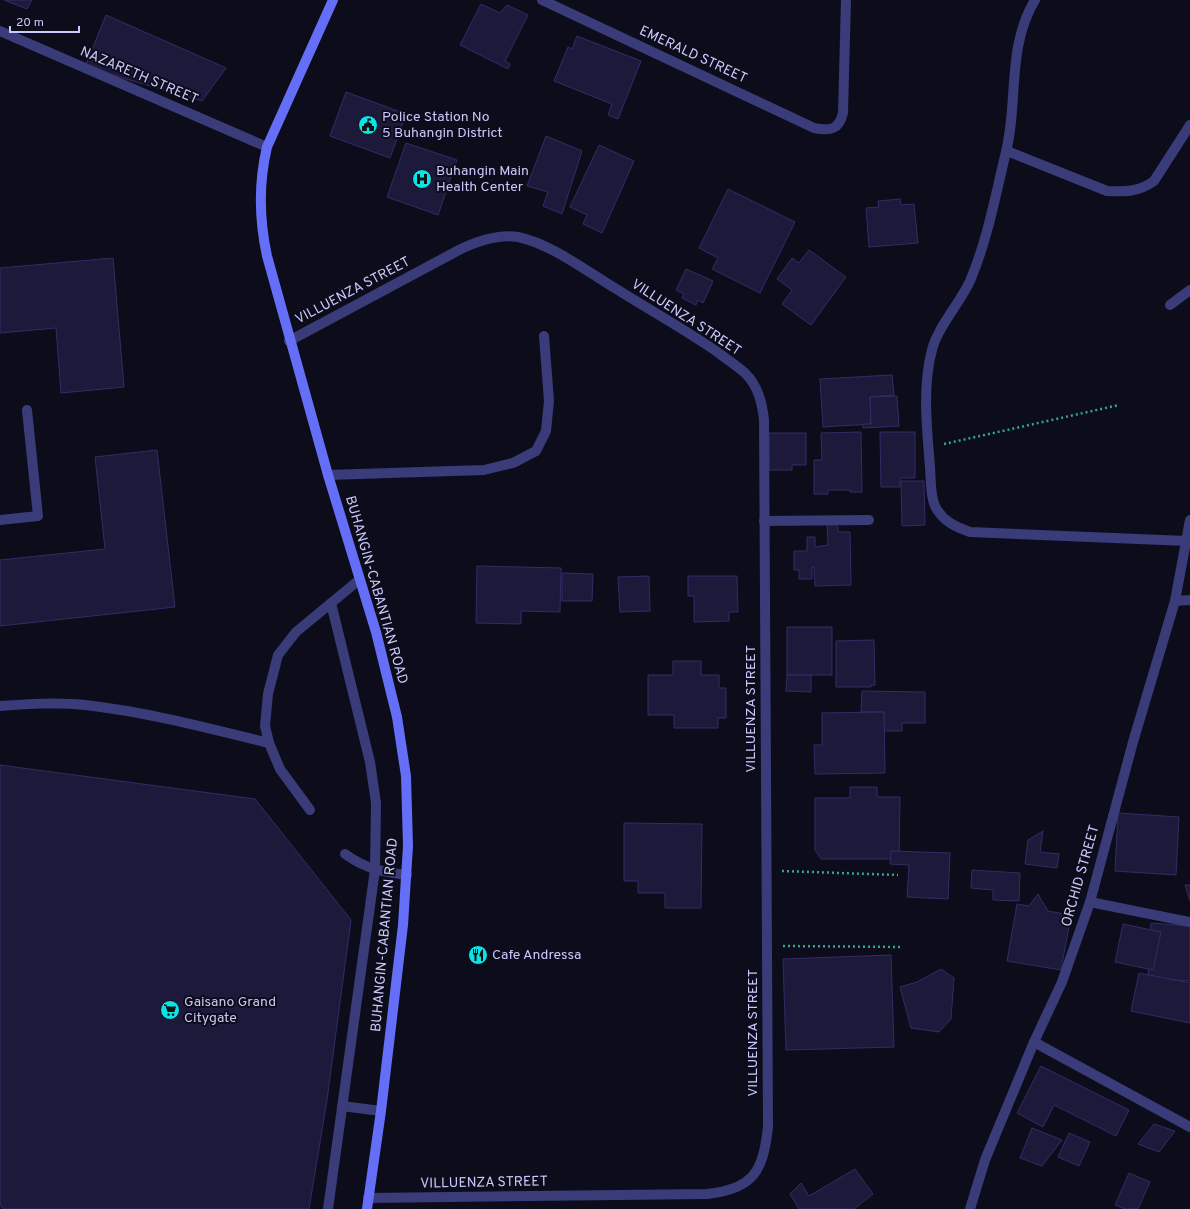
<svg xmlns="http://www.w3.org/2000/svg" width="1190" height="1209" viewBox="0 0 1190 1209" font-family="Overpass,sans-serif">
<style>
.building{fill:#1d193b;stroke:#322c66}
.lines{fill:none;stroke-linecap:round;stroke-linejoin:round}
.path{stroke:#32a695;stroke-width:2.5;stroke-dasharray:2 3;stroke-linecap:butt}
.service{stroke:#393c78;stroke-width:10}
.minor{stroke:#393c78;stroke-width:10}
.secondary{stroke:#646ef7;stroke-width:10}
.labels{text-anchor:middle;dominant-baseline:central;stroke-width:4;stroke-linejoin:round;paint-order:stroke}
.street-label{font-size:14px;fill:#cac8fc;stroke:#0d0c1b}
.poi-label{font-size:14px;fill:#cac8fc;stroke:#0d0c1b;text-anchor:start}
</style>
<rect width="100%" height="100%" fill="#0d0c1b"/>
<g class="building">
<path d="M4 0H32L27 9Z"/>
<path d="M481 4 500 13 507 5 528 15 505 61 510 64 508 69 460 45Z"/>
<path d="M106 15 226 68 202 101 85 67Z"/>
<path d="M577 36 641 61 618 119 608 115 612 104 554 81 568 47 572 49Z"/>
<path d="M346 92 406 114 390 158 330 136Z"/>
<path d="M546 136 582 151 562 214 543 206 548 192 527 186Z"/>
<path d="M406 143 457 160 438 215 387 197Z"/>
<path d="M599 145 634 161 602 233 583 224 587 215 570 207Z"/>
<path d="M728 189 795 222 760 293 712 269 718 258 699 248Z"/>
<path d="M900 199 901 205 914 204 918 243 869 247 866 208 879 207 878 201Z"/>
<path d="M809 250 846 277 811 325 782 304 792 290 777 279 792 258 799 263Z"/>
<path d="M113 258 124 387 61 393 56 328 0 333V268Z"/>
<path d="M686 269 713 281 703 303 698 300 696 305 682 298 684 294 676 290Z"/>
<path d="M892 375 894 395 870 397 871 424 823 427 820 379Z"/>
<path d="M897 396 899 426 863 428V424H871L870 397Z"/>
<path d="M861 432 862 492H850V490H828V494H814V460H822L821 433Z"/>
<path d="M880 432H915V478H900V487H881Z"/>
<path d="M769 433H806V465H792V470H769Z"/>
<path d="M157 450 175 607 0 626V560L105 549 95 457Z"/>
<path d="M901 481H924L925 525 902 526Z"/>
<path d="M827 524H835L838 527V532H850L851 585 815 586 814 567H812V579H799V570H794V551H807V537H815V547L828 545Z"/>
<path d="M477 566 561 568 560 612 521 611V624L476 623Z"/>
<path d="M562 573 593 574 592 601H562Z"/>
<path d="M649 576 650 611 620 612 618 577Z"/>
<path d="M688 576H737L738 612H729V621L694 622V596H688Z"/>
<rect x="787" y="627" width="45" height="48"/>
<path d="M874 640 875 685H871V687H836V641Z"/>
<path d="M673 661H701V675H719V688H726V718H718V728H674V715H648V675H673Z"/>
<path d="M787 675H811V692L786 691Z"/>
<path d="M862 691 925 692V723H902V731H884V712H861Z"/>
<path d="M884 712 885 773 815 774 814 745H822V713Z"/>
<path d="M0 765 255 799 351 920 327 1100 309 1209H3L0 1205Z"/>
<path d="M850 787H877V797H900L899 859H821L815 850V798H850Z"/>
<path d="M1118 813 1179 817 1176 875 1115 871Z"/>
<path d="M624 823 702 824 701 908H665V893H638V881H624Z"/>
<path d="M1043 831 1040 852 1059 854 1057 868 1025 864 1028 840Z"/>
<path d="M891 851 950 853 948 899 907 897 909 865 890 864Z"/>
<path d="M972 870 1020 873 1019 901 993 900V890L971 888Z"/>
<path d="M1185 885H1190V901Z"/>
<path d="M1038 894 1048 911 1071 915 1061 970 1007 961 1017 904 1029 906Z"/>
<path d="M1151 923 1190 926V981L1148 978Z"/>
<path d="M1123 924 1161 932 1153 970 1115 962Z"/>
<path d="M891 955 894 1047 786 1050 783 959Z"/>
<path d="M941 969 954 978 951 1019 939 1032 911 1028 900 987 917 982Z"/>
<path d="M1139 973 1190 983V1023L1131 1011Z"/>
<path d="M1041 1066 1129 1110 1116 1136 1054 1105 1043 1127 1017 1113Z"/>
<path d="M1154 1124 1175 1131 1159 1152 1138 1144Z"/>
<path d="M1032 1128 1062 1140 1042 1166 1020 1158Z"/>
<path d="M1069 1133 1090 1142 1079 1166 1058 1157Z"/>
<path d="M855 1169 873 1194 854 1209H799L790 1194 801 1183 809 1196Z"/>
<path d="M1129 1173 1150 1182 1138 1209H1125L1115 1205Z"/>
</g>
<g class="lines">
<g class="path">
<path d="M944 444 1119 405"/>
<path d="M782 871 898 875"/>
<path d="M783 946 903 947"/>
</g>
<g class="service">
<path d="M328 475 484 470 513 463 536 451 546 431 549 401 544 336"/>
<path d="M0 520 38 516 27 410"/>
<path d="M0 706C28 704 57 702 85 705 147 712 208 728 269 743"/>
<path d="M310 810 280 769 269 743 265 726 268 694 278 655 296 632 359 580"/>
<path d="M345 854C366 869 382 872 407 875"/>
<path d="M342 1106 381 1111"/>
<path d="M328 1209 375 870 376 803 370 762 331 603"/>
</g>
<g class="minor">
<path d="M542 0 814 128C830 131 839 130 843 113L846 0"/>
<path d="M1035 0C1006 48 1019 104 1005 156 995 198 987 241 970 281 960 303 937 328 932 350 922 387 927 429 930 467 931 479 930 495 935 506 942 521 956 527 970 532L1187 541"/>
<path d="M0 31 267 147"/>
<path d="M1007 151 1107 191C1124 192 1139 192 1154 181L1190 125"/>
<path d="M1170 305 1190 290"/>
<path d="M289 341 457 251C475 242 497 234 518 237 552 244 589 273 618 290 650 310 684 329 716 351 725 358 736 365 745 373 758 386 762 402 764 420L768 1127C763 1171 754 1189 707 1194L368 1198"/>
<path d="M764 521 869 520"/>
<path d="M1175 601 1190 600"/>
<path d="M1090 902 1190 922"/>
<path d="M1034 1042 1190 1127"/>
<path d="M970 1209 985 1160 1034 1042 1062 982 1090 902 1133 742 1175 601 1190 520"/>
</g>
<path class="secondary" d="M333 0 267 147C258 185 259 219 267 256L328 475 376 632 397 717 406 776 408 846 403 925 381 1111 367 1209"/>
</g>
<defs>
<g id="civic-disc" transform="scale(1)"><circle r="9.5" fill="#0be3e5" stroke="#0d0c1b"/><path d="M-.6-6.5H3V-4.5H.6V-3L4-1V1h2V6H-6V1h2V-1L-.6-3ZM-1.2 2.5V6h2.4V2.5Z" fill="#111"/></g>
<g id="hospital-disc" transform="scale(1)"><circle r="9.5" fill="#0be3e5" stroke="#0d0c1b"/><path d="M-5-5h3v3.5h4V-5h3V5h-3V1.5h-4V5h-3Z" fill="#111"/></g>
<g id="restaurant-disc" transform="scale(1)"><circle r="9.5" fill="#0be3e5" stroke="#0d0c1b"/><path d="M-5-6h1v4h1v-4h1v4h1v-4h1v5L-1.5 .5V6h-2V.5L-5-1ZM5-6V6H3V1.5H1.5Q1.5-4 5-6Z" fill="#111"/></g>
<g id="supermarket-disc" transform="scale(1)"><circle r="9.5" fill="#0be3e5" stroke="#0d0c1b"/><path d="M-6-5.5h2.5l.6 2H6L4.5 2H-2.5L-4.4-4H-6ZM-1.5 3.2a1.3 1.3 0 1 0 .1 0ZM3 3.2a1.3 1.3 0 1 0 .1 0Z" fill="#111"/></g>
</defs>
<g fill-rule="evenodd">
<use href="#civic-disc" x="368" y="125"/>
<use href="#hospital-disc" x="422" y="179"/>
<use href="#restaurant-disc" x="478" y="955"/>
<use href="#supermarket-disc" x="170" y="1010"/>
</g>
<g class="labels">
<g class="street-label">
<text transform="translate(693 55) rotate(25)">EMERALD STREET</text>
<text transform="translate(139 76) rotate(23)">NAZARETH STREET</text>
<text transform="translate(353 291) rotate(-28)">VILLUENZA STREET</text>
<text transform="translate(686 318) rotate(33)">VILLUENZA STREET</text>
<text transform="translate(376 590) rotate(74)">BUHANGIN-CABANTIAN ROAD</text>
<text transform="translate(751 709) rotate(-90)">VILLUENZA STREET</text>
<text transform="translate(1081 876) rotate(-74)">ORCHID STREET</text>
<text transform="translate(385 935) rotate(-85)">BUHANGIN-CABANTIAN ROAD</text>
<text transform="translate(753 1033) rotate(-90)">VILLUENZA STREET</text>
<text transform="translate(484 1183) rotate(-1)">VILLUENZA STREET</text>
</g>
<g class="poi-label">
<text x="382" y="117">Police Station No<tspan x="382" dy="16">5 Buhangin District</tspan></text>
<text x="436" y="171">Buhangin Main<tspan x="436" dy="16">Health Center</tspan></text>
<text x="492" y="955">Cafe Andressa</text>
<text x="184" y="1002">Gaisano Grand<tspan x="184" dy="16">Citygate</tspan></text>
</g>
</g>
<path d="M10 26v6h69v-6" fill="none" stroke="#cac8fc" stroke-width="2"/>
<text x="16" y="26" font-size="12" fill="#cac8fc" stroke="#0d0c1b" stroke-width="3" paint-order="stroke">20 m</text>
</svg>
